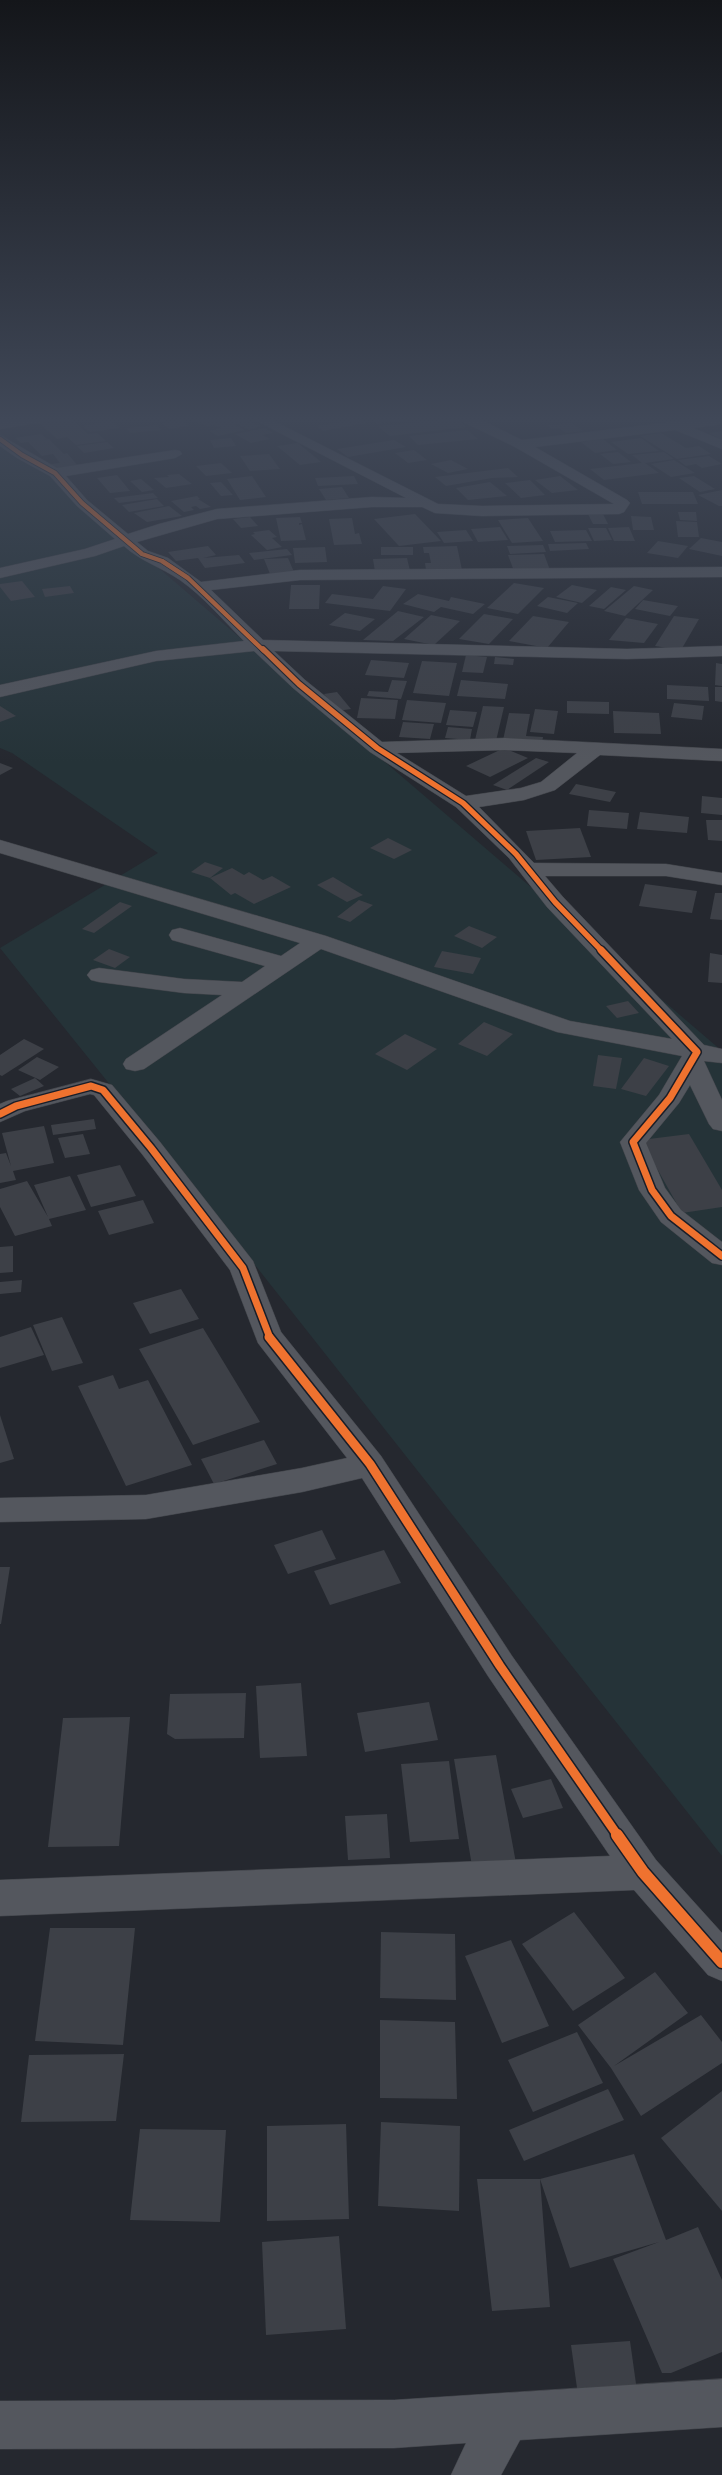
<svg xmlns="http://www.w3.org/2000/svg" width="722" height="2475" viewBox="0 0 722 2475" font-family="Karla,sans-serif">
<style>
.green{fill:#253338}
.building{fill:#3d4047}
.lines{fill:none;stroke-linecap:round;stroke-linejoin:round}
.minor-casing{stroke:#404349;stroke-width:1}
.minor{fill:#54575e;fill-rule:evenodd}
.cycleway-far4-casing{stroke:#191e29;stroke-width:6}
.cycleway-far3-casing{stroke:#191e29;stroke-width:8}
.cycleway-far2-casing{stroke:#191e29;stroke-width:10}
.cycleway-far1-casing{stroke:#191e29;stroke-width:12}
.cycleway-casing{stroke:#191e29;stroke-width:15}
.cycleway-far4{stroke:#ef722f;stroke-width:4.5}
.cycleway-far3{stroke:#ef722f;stroke-width:5.5}
.cycleway-far2{stroke:#ef722f;stroke-width:7}
.cycleway-far1{stroke:#ef722f;stroke-width:9}
.cycleway{stroke:#ef722f;stroke-width:12}
</style>
<rect width="100%" height="100%" fill="#25282f"/>
<path class="green" d="M0 432 722 1051V1856L255 1265 0 948 158 853 12 753 0 748Z"/>
<g class="building">
<path d="M68 416 88 434 97 433 106 441 76 445 67 437 57 439 37 421Z"/>
<path d="M153 416H181L183 418 161 421Z"/>
<path d="M211 416H218L229 421 242 418 261 426 249 430 237 424 235 425 245 430 218 436 209 431 221 428 214 425 207 426 193 420Z"/>
<path d="M368 416H433L434 417 377 424Z"/>
<path d="M676 416H722V417L684 422Z"/>
<path d="M359 419 366 423 323 431 316 426Z"/>
<path d="M457 419 467 427 390 436 377 426Z"/>
<path d="M182 420 189 426 169 429 162 423Z"/>
<path d="M112 421 120 428 90 432 82 426Z"/>
<path d="M572 423 583 431 566 433 559 428 552 429 547 425Z"/>
<path d="M157 425 161 430 130 433 126 428Z"/>
<path d="M265 428 273 433 262 435 270 439 251 443 235 434Z"/>
<path d="M467 430 478 439 418 445 409 436Z"/>
<path d="M722 431V440L709 433Z"/>
<path d="M661 433 686 448 699 446 711 454 677 459 640 436Z"/>
<path d="M41 434 47 439 42 440 49 439 64 454 67 453 78 466 55 469 51 464 60 463 53 454 42 456 28 442 21 443 15 438Z"/>
<path d="M231 438 236 446 214 448 210 440Z"/>
<path d="M641 438 659 451 628 454 611 442Z"/>
<path d="M603 439 617 450 595 453 581 442Z"/>
<path d="M394 440 406 447 348 457 337 449Z"/>
<path d="M107 442 114 448 84 453 77 446Z"/>
<path d="M298 443 321 462 300 465 277 446Z"/>
<path d="M414 450 427 460 408 463 395 453Z"/>
<path d="M618 452 631 462 613 464 600 454Z"/>
<path d="M664 452 674 459 645 463 659 473 604 480 590 469 642 463 632 455Z"/>
<path d="M269 454 280 469 250 471 240 456Z"/>
<path d="M709 456 722 464 702 468 696 464 686 466 678 460Z"/>
<path d="M451 460 468 469 448 473 431 464Z"/>
<path d="M674 460 695 473 671 477 651 464Z"/>
<path d="M221 463 232 473 206 476 196 466Z"/>
<path d="M508 468 518 477 492 478 446 486 435 477Z"/>
<path d="M179 474 192 484 166 488 154 478 169 477 167 475Z"/>
<path d="M117 475 130 491 110 493 97 478Z"/>
<path d="M252 476 266 497 240 500 227 479Z"/>
<path d="M354 476 358 484 318 486 315 478Z"/>
<path d="M560 476 578 490 552 493 535 480Z"/>
<path d="M694 476 715 489 700 492 679 478Z"/>
<path d="M141 479 154 490 142 492 130 481Z"/>
<path d="M530 480 545 495 521 498 505 483Z"/>
<path d="M221 482 233 495 221 496 210 483Z"/>
<path d="M490 482 507 496 468 500 456 488Z"/>
<path d="M342 487 349 498 326 500 319 489Z"/>
<path d="M722 490V506H719L698 495Z"/>
<path d="M638 492H693L698 504H642Z"/>
<path d="M153 493 158 498 119 503 114 498Z"/>
<path d="M197 496 200 499H198L211 507 200 509 196 506 191 507 194 510 184 512 171 501Z"/>
<path d="M157 499 164 506 129 512 122 505Z"/>
<path d="M169 506 182 516 147 522 134 513Z"/>
<path d="M678 512H696L697 521 680 520Z"/>
<path d="M415 514 441 541 399 546 374 519Z"/>
<path d="M588 514H603L608 524H593Z"/>
<path d="M631 516 651 517 654 530H633Z"/>
<path d="M250 517 258 526 241 528 233 519Z"/>
<path d="M300 517 302 523H299V525L302 524 306 540 281 541 276 518Z"/>
<path d="M352 518 355 534 359 533 362 544 334 545 329 519Z"/>
<path d="M528 518 543 541 512 543 498 520Z"/>
<path d="M676 521 697 522 699 537H678Z"/>
<path d="M500 527 508 540 478 542 471 529Z"/>
<path d="M629 527 635 541H614L608 528Z"/>
<path d="M588 528H606L612 540 594 541Z"/>
<path d="M269 530 277 537 272 538 282 547 267 550 251 535 255 534 253 532Z"/>
<path d="M466 530 473 541 444 543 437 532Z"/>
<path d="M586 530 592 541 555 542 550 531Z"/>
<path d="M701 538 722 542V556L689 549Z"/>
<path d="M658 541 688 546 678 558 647 553Z"/>
<path d="M586 543 589 549 550 551 548 544Z"/>
<path d="M543 545 546 552 510 554 507 546Z"/>
<path d="M208 546 216 555 203 558 239 555 245 563 205 568 198 558 176 561 168 552Z"/>
<path d="M457 546 462 570H426L425 563H431L429 553H424L423 547Z"/>
<path d="M325 547 327 562 295 563 293 548Z"/>
<rect x="381" y="547" width="32" height="8"/>
<path d="M287 549 292 555 254 560 249 553Z"/>
<path d="M544 554 550 570 514 571 508 555Z"/>
<path d="M288 558 294 572 270 574 264 559Z"/>
<path d="M407 558 410 571 375 572 373 559Z"/>
<path d="M22 581 35 597 11 601 0 587V584Z"/>
<path d="M514 583 544 588 518 614 487 608Z"/>
<path d="M291 585H320L319 609H289Z"/>
<path d="M572 585 597 590 582 603 556 597Z"/>
<path d="M70 586 74 593 45 597 42 589Z"/>
<path d="M383 586 406 589 390 611 325 603 332 594 373 599Z"/>
<path d="M634 586 653 590 625 616 604 611Z"/>
<path d="M611 587 626 590 604 609 589 606Z"/>
<path d="M418 594 449 601 451 597 485 604 473 614 441 607 434 612 403 604Z"/>
<path d="M548 597 578 603 567 613 537 606Z"/>
<path d="M643 600 678 606 670 616 635 609Z"/>
<path d="M398 611 424 617 393 641 363 640Z"/>
<path d="M345 613 375 619 360 631 329 625Z"/>
<path d="M484 614 513 619 489 644 459 639Z"/>
<path d="M431 615 460 621 434 645 404 639Z"/>
<path d="M533 616 569 622 547 648 509 641Z"/>
<path d="M674 616 699 619 681 650 655 646Z"/>
<path d="M626 618 658 624 644 643 609 640Z"/>
<path d="M466 655 487 657 483 673 462 672Z"/>
<path d="M495 657 514 659 513 665 494 664Z"/>
<path d="M371 660 409 663 404 678 365 675Z"/>
<path d="M422 661 457 663 449 696 413 693Z"/>
<path d="M716 663 722 664V686L715 685Z"/>
<path d="M392 680 407 681 401 699 367 696 369 691 388 692Z"/>
<path d="M461 680 508 684 505 699 457 696Z"/>
<path d="M667 685 708 687 709 701 667 699Z"/>
<path d="M715 687H722V702L715 701Z"/>
<path d="M337 692 351 709 337 711 324 694Z"/>
<path d="M361 698 398 700 395 719 357 718Z"/>
<path d="M407 700 446 703 441 723 402 720Z"/>
<path d="M567 701 609 702V714L567 713Z"/>
<path d="M674 703 704 706 702 720 671 717Z"/>
<path d="M0 706 16 716 0 722Z"/>
<path d="M483 706 504 707 496 741 475 740Z"/>
<path d="M535 709 558 711 554 734 530 732Z"/>
<path d="M450 710 477 712 473 727 446 725Z"/>
<path d="M613 711 659 713 661 734 614 733Z"/>
<path d="M509 713 530 714 526 736 543 737 542 743 503 740Z"/>
<path d="M403 722 434 724 430 739 399 737Z"/>
<path d="M448 727 472 729 470 740 445 738Z"/>
<path d="M504 748 528 758 490 777 466 766Z"/>
<path d="M536 758 549 762 507 790 493 785Z"/>
<path d="M0 763 13 768 0 775Z"/>
<path d="M576 784 616 792 610 802 569 794Z"/>
<path d="M702 796 722 798V815L701 813Z"/>
<path d="M589 810 629 813 627 829 587 826Z"/>
<path d="M640 812 689 817 687 833 637 829Z"/>
<path d="M706 820H722V841L708 840Z"/>
<path d="M580 828 591 857 536 860 526 831Z"/>
<path d="M388 838 412 850 394 859 370 848Z"/>
<path d="M205 862 223 868 210 878 191 872Z"/>
<path d="M232 868 244 875 249 872 263 880 272 876 291 887 254 904 235 893 231 895 210 878Z"/>
<path d="M333 877 363 895 347 902 317 885Z"/>
<path d="M645 884 697 891 692 913 639 906Z"/>
<path d="M715 893H722V920L710 919Z"/>
<path d="M359 900 373 905 350 922 337 917Z"/>
<path d="M120 902 132 906 94 933 82 929Z"/>
<path d="M469 926 497 937 482 948 454 936Z"/>
<path d="M109 949 130 957 115 968 93 960Z"/>
<path d="M442 951 481 958 473 974 434 967Z"/>
<path d="M710 953 722 955V983L708 982Z"/>
<path d="M628 1001 639 1013 617 1018 606 1006Z"/>
<path d="M484 1022 513 1034 487 1056 458 1044Z"/>
<path d="M405 1034 437 1049 407 1070 375 1054Z"/>
<path d="M24 1039 44 1049 2 1076 0 1075V1055Z"/>
<path d="M598 1055 622 1058 616 1089 593 1086Z"/>
<path d="M37 1057 59 1067 40 1080 18 1070Z"/>
<path d="M644 1058 669 1066 646 1096 621 1089Z"/>
<path d="M35 1078 44 1086 20 1096 11 1089Z"/>
<path d="M94 1119 96 1129 53 1135 51 1125Z"/>
<path d="M44 1126 54 1163 13 1171 16 1180 0 1183V1154L6 1153 11 1166 2 1133Z"/>
<path d="M83 1134 90 1154 65 1158 58 1138Z"/>
<path d="M689 1134 722 1190V1207L682 1213 641 1140Z"/>
<path d="M120 1165 136 1196 91 1207 77 1175Z"/>
<path d="M70 1176 86 1210 49 1219 52 1226 15 1236 0 1207V1189L27 1181 48 1217 34 1185Z"/>
<path d="M143 1200 154 1223 109 1235 98 1211Z"/>
<path d="M13 1246V1272L0 1273V1247Z"/>
<path d="M22 1280 21 1292 0 1294V1282Z"/>
<path d="M181 1289 199 1319 150 1334 133 1303Z"/>
<path d="M62 1317 83 1363 52 1371 33 1325Z"/>
<path d="M31 1327 44 1355 0 1368V1337Z"/>
<path d="M203 1328 260 1422 193 1445 139 1349Z"/>
<path d="M113 1375 119 1389 148 1380 192 1465 126 1486 78 1386Z"/>
<path d="M0 1415 14 1459 0 1463Z"/>
<path d="M264 1440 277 1464 214 1484 201 1459Z"/>
<path d="M322 1530 336 1559 288 1574 274 1545Z"/>
<path d="M384 1550 401 1583 330 1605 314 1571Z"/>
<path d="M0 1567H10L1 1624H0Z"/>
<path d="M301 1683 307 1756 260 1758 256 1686Z"/>
<path d="M246 1693 244 1738 175 1739 167 1734 170 1694Z"/>
<path d="M429 1702 438 1740 365 1752 357 1713Z"/>
<path d="M130 1717 119 1846 48 1847 63 1718Z"/>
<path d="M496 1755 516 1863 472 1866 454 1759Z"/>
<path d="M449 1761 459 1839 410 1842 401 1764Z"/>
<path d="M551 1779 563 1808 523 1818 511 1789Z"/>
<path d="M387 1814 390 1858 348 1860 345 1816Z"/>
<path d="M574 1912 625 1978 573 2011 522 1944Z"/>
<path d="M50 1928H135L123 2045 35 2041Z"/>
<path d="M381 1932 455 1934 456 2000 380 1998Z"/>
<path d="M511 1940 549 2026 502 2043 465 1956Z"/>
<path d="M655 1972 688 2013 614 2066 701 2015 722 2042V2063L641 2116 611 2068 578 2025Z"/>
<path d="M380 2020 455 2022 457 2099 380 2098Z"/>
<path d="M577 2032 603 2083 533 2112 508 2060Z"/>
<path d="M124 2054 116 2121 21 2122 29 2055Z"/>
<path d="M608 2089 624 2120 524 2161 509 2130Z"/>
<path d="M722 2091V2211L661 2138Z"/>
<path d="M381 2122 460 2126 459 2211 378 2206Z"/>
<path d="M346 2124 349 2219 267 2221V2126Z"/>
<path d="M140 2129 226 2130 220 2222 130 2220Z"/>
<path d="M634 2154 666 2240 698 2227 722 2280V2352L671 2373H662L613 2259 659 2242 570 2268 540 2179 550 2307 492 2311 477 2179H540Z"/>
<path d="M339 2236 346 2329 266 2335 262 2242Z"/>
<path d="M630 2341 637 2391 578 2395 571 2345Z"/>
</g>
<g class="lines">
<g class="minor-casing">
<g id="minor">
<path d="M31 416H62L55 420 0 429V421Z"/>
<path d="M247 416H264L438 504 482 506 614 504 515 447 457 419 455 416H473L522 440 722 416V424L693 428 722 440V449L675 430 535 447 627 500 630 503 624 512 619 514 482 516 435 513 422 507H372L217 519 137 542 148 551 168 558 201 582 300 570 722 567V577L300 580 211 590 263 640 627 649 722 646V656L627 659 274 651 305 680 382 742 505 738 722 749V761L600 755 555 790 524 800 479 807 534 863 666 864 722 873V885L666 876H545L563 897 704 1045 722 1049V1063L704 1061 722 1100V1131L713 1129 709 1124 690 1085 679 1103 646 1143 665 1188 681 1210 722 1242V1265L712 1263 661 1222 639 1190 620 1142 659 1095 682 1056 557 1032 321 949 144 1069 135 1071 126 1069 123 1064 126 1059 222 995 184 993 99 982 91 980 87 975 91 970 99 968 184 979 242 982 265 966 172 940 169 935 172 930 180 928 281 956 300 943 0 853V840L326 936 570 1021 672 1039 547 907 509 858 456 807 370 752 293 688 254 651 156 661 0 697V685L156 651 244 641C224 621 203 596 180 580 161 567 140 561 124 546L95 556 0 578V568L85 549 115 539 77 506 50 476 17 458 0 446V435L57 468 175 450 180 451 182 454 175 458 66 476 87 500 128 534 159 524 217 509 372 497 406 498ZM505 750 577 753 541 782 521 788 466 796 397 753Z"/>
<path d="M91 1079 112 1085 160 1142 253 1261 281 1332 381 1456 512 1656 656 1860 722 1933V1981L708 1975 634 1890 0 1916V1880L610 1856 488 1676 362 1478 302 1492 146 1519 0 1522V1498L146 1495 302 1468 347 1458 258 1343 230 1270 142 1154 94 1095 90 1094 25 1111 0 1122V1104L7 1101Z"/>
<path d="M722 2379V2427L520 2440 501 2475H451L466 2443 394 2448 0 2449V2401L394 2400Z"/>
</g>
</g>
<use href="#minor" class="minor"/>
<g class="cycleway-far4-casing">
<path id="cycleway-far4" d="M0 439 22 455 55 473 82 503 142 554 162 561 188 578 264 651"/>
</g>
<g class="cycleway-far3-casing">
<path id="cycleway-far3" d="M263 649 299 684 377 748 463 803 516 854 555 902 602 951"/>
</g>
<g class="cycleway-far2-casing">
<g id="cycleway-far2">
<path d="M601 950 697 1052 670 1098 633 1142 652 1190 671 1216 722 1256"/>
<path d="M0 1114 16 1106 91 1086 103 1090 151 1148 243 1268 270 1338"/>
</g>
</g>
<g class="cycleway-far1-casing">
<path id="cycleway-far1" d="M269 1337 370 1464 500 1666 618 1836"/>
</g>
<g class="cycleway-casing">
<path id="cycleway" d="M617 1835 643 1872 722 1962"/>
</g>
<use href="#cycleway-far4" class="cycleway-far4"/>
<use href="#cycleway-far3" class="cycleway-far3"/>
<use href="#cycleway-far2" class="cycleway-far2"/>
<use href="#cycleway-far1" class="cycleway-far1"/>
<use href="#cycleway" class="cycleway"/>
</g>
<linearGradient id="sky" x2="0" y2="1"><stop stop-color="#14161a"/><stop offset="0.55" stop-color="#404858"/><stop offset="1" stop-color="#404858" stop-opacity="0"/></linearGradient>
<rect width="722" height="762" fill="url(#sky)"/>
</svg>
